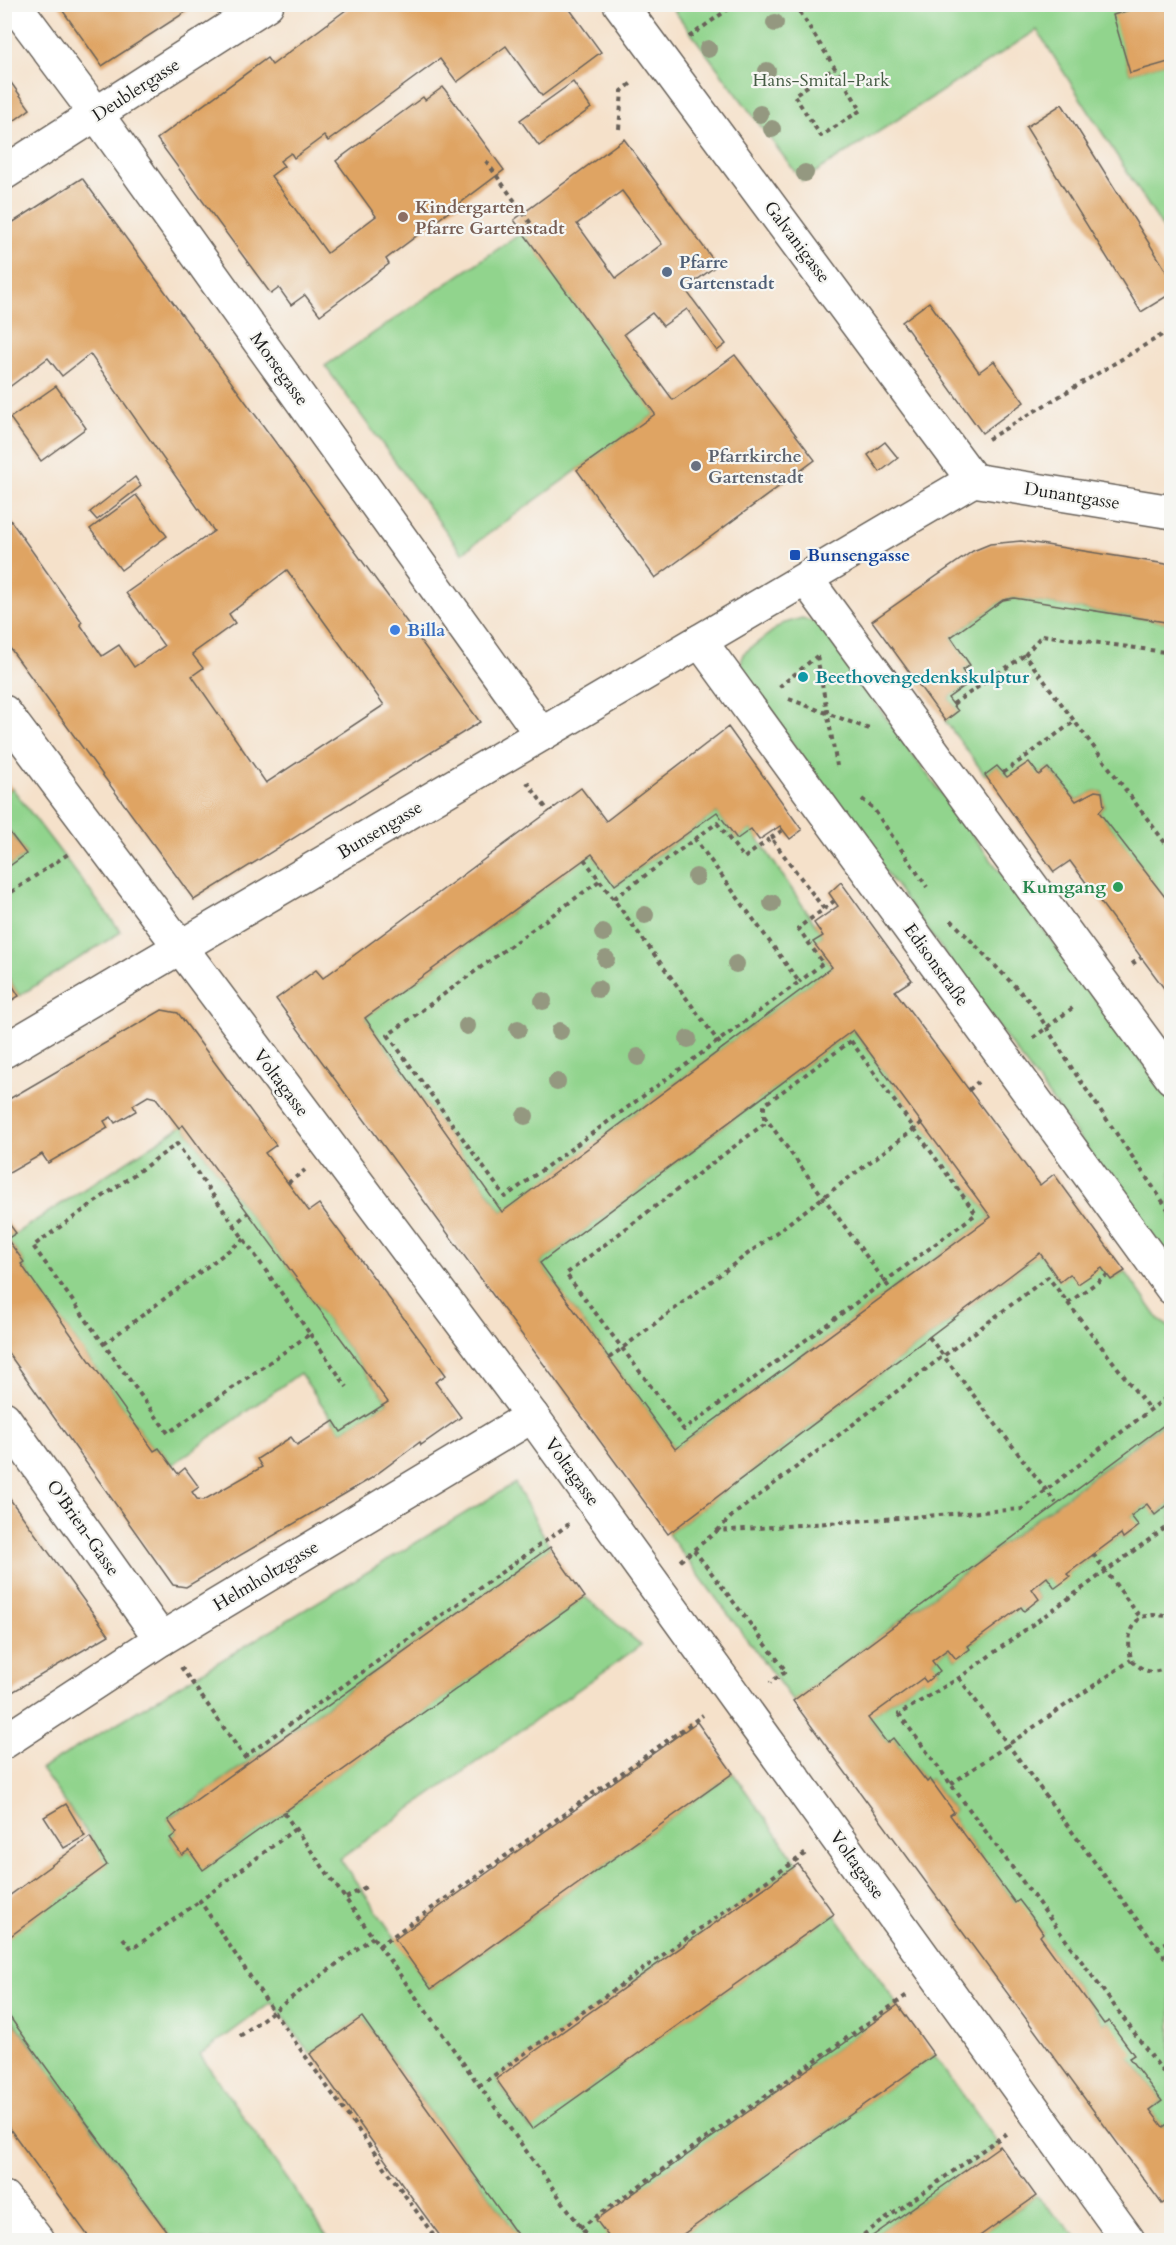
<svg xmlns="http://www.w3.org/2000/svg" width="1176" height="2245" viewBox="0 0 1176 2245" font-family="Cardo,serif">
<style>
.green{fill:#91d48d;stroke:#567854;stroke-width:1.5}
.building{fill:#dfa464;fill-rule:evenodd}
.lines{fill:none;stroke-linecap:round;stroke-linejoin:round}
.minor-casing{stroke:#686159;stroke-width:36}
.path{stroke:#686159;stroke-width:4;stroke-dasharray:4.5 4.5;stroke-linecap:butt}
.minor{stroke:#fff;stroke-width:33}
.tree{fill:#949880}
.education-dot{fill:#8d6e63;stroke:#f6f6f2;stroke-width:2}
.service-dot{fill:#5c6f8a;stroke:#f6f6f2;stroke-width:2}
.worship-dot{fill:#6b7280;stroke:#f6f6f2;stroke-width:2}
.transit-dot{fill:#1a4fb4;stroke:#f6f6f2;stroke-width:2}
.shop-dot{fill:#3f7fe0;stroke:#f6f6f2;stroke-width:2}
.culture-dot{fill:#0f9aa8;stroke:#f6f6f2;stroke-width:2}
.leisure-dot{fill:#2e9e5b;stroke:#f6f6f2;stroke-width:2}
.labels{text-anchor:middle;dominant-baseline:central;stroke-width:4.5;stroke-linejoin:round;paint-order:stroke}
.park-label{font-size:18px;fill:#455c44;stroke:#f6f6f2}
.street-label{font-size:18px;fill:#1c1c1c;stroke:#f6f6f2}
.education-label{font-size:18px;font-weight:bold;fill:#785e54;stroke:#f6f6f2;text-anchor:start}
.service-label{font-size:18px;font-weight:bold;fill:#4e5e75;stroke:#f6f6f2;text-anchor:start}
.worship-label{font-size:18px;font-weight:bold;fill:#5b616d;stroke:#f6f6f2;text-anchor:start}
.transit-label{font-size:18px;font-weight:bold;fill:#164399;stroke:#f6f6f2;text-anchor:start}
.shop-label{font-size:18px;font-weight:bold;fill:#366cbe;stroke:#f6f6f2;text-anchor:start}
.culture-label{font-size:18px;font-weight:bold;fill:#0d838f;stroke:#f6f6f2;text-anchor:start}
.leisure-label{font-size:18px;font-weight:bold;fill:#27864d;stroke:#f6f6f2;text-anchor:end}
</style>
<rect width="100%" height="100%" fill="#f6f6f2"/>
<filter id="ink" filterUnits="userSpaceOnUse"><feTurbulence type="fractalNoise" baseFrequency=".0167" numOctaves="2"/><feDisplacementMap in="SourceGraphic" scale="12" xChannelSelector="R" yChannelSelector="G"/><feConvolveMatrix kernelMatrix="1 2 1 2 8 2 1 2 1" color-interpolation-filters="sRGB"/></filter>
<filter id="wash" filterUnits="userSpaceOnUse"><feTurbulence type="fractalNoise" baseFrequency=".008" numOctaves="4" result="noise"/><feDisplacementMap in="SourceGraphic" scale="24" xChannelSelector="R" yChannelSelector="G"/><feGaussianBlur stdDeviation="1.35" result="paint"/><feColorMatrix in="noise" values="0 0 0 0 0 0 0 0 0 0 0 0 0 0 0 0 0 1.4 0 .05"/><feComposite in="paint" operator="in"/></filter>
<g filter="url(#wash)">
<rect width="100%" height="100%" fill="#f5e1ca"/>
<g class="green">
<path d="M670 5H1149L1114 15 1130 73 1171 61V241L1037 30 802 181Z"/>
<path d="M523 232 655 414 462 553 325 366Z"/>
<path d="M1014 598 1171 623V906L1099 812 1104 806 1102 792 1095 791 1076 801 1049 768 1039 775 1007 777 997 766 985 775 945 721 958 711 948 698 969 682 962 670 969 665 951 637 1003 600Z"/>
<path d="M802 618 819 624 904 743 1171 1101V1264L740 672 743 654 782 624Z"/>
<path d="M12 788 121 932 19 996 5 972 4 870 26 854 5 825V794Z"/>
<path d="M717 812 737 839 751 829 759 840 823 936 814 942 832 967 502 1212 365 1018 592 854 616 885Z"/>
<path d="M853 1030 991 1217 675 1449 540 1263Z"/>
<path d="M183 1125 388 1402 341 1432 300 1373 172 1465 159 1448 154 1451 21 1264 24 1262 7 1239Z"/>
<path d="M1040 1253 1060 1281 1070 1274 1102 1268 1112 1280 1125 1271 1160 1321 1171 1328V1418L793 1701 668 1534Z"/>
<path d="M515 1483 550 1547 168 1819 177 1833 170 1838 182 1855 189 1850 204 1869 585 1597 641 1645 340 1859 431 1989 733 1773 798 1864 496 2079 531 2129 834 1914 898 2005 597 2220 611 2240H521L362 2017 310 2054 272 2002 200 2055 330 2240H173L5 2009 4 1940 106 1865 90 1837 41 1769Z"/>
<path d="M1171 1498V2121L1163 2127 1150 2110 1162 2101 1129 2058 1109 2021 1104 2024 1040 1936 1043 1933 1032 1917 1015 1903 950 1815 954 1811 930 1779 927 1782 894 1739 887 1743 868 1718 923 1678 940 1671 932 1661 948 1649 956 1659 969 1650 968 1646 1021 1607 1024 1610 1039 1599 1032 1589 1047 1577 1067 1574 1121 1534 1123 1538 1138 1526 1131 1516 1147 1504 1156 1515 1170 1503 1168 1500Z"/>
<path d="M934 2055 1000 2146 867 2240H675Z"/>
<path d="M1036 2196 1077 2237 1072 2240H974Z"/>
</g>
<g id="blocks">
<g class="building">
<path d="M58 4H198L102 66Z"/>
<path d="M354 4H566L601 52 542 96 506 46 457 82 440 59 328 141 324 136 294 158 291 153 280 161 284 166 271 176 327 253 376 216 336 161 423 97 425 100 443 87 504 170 386 259 389 264 320 315 305 295 291 305 279 288 271 294 157 139 267 58 272 65Z"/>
<path d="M1149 4H1172V61L1130 73 1113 15Z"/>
<path d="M4 73 30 109 4 128Z"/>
<path d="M573 82 591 108 539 146 520 120Z"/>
<path d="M1062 104 1172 280V293L1141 312 1026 127Z"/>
<path d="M624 139 717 265 685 289 726 344 717 351 687 309 663 326 652 313 624 334 673 400 735 355 815 460 655 578 577 470 655 414 514 220ZM622 191 662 244 616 278 577 224Z"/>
<path d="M82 178 480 722 194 900 4 640V511L82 622 80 624 102 656 119 645 134 667 164 646 126 593 214 531 90 354 62 376 48 358 4 391V228ZM287 570 384 705 266 783 192 676 203 668 192 654 235 623 229 614Z"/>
<path d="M929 302 979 372 994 361 1024 402 982 433 902 322Z"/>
<path d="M56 386 86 428 41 461 10 418Z"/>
<path d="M885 442 898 458 880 472 868 455Z"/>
<path d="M135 477 141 486 97 520 90 512Z"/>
<path d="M136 495 167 536 121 570 90 529Z"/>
<path d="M1021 541 1172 565V623L1014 598 1003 600 951 637 970 665 962 670 970 682 948 698 958 711 945 721 872 621 973 551 990 544Z"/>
<path d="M728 727 802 830 790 839 780 826 759 840 751 829 737 839 717 812 615 885 592 854 365 1018 502 1212 832 967 813 942 823 936 814 923 838 906 829 893 841 882 912 980 895 991 1040 1185 1054 1174 1125 1271 1111 1280 1102 1268 1078 1284 1070 1274 1060 1282 1040 1253 668 1534 276 999 316 970 323 978 581 788 606 821ZM853 1030 991 1217 675 1449 540 1263Z"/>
<path d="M1029 762 1039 775 1048 768 1076 801 1095 791 1102 792 1104 806 1099 812 1172 906V999L1070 861 1054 872 985 775 997 766 1007 777Z"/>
<path d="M4 777 12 788 4 794Z"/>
<path d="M4 825 26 854 4 870Z"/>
<path d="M4 972 19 996 4 1005Z"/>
<path d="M162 1010 178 1013 276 1145 265 1153 309 1211 319 1204 446 1375 435 1382 461 1417 421 1445 420 1442 370 1479 186 1587 173 1585 4 1347V1217L16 1233 7 1239 24 1262 21 1264 154 1451 159 1448 178 1474 185 1468 199 1487 192 1492 197 1499 204 1500 262 1467 257 1459 291 1437 297 1445 334 1421 341 1432 388 1402 183 1125 179 1128 156 1098 148 1096 133 1105 136 1111 115 1123 111 1117 104 1121 108 1128 48 1163 42 1154 4 1176V1102Z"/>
<path d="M1172 1419V1498L1168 1500 1170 1503 1155 1515 1147 1504 1131 1516 1139 1526 1123 1538 1121 1534 1067 1574 1070 1577 1055 1588 1047 1577 1032 1589 1039 1599 1024 1611 1021 1607 968 1646 970 1649 956 1659 948 1649 932 1661 940 1671 926 1682 923 1678 868 1718 887 1743 893 1738 927 1782 930 1779 954 1812 950 1815 1015 1903 1019 1900 1032 1917 1043 1933 1040 1936 1104 2024 1109 2021 1134 2055 1129 2058 1162 2101 1150 2110 1163 2127 1172 2121V2197L1162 2204 793 1701Z"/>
<path d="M4 1491 109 1635 4 1697Z"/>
<path d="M550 1547 585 1597 203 1870 189 1850 182 1855 170 1838 177 1833 168 1820Z"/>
<path d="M697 1722 733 1773 431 1989 395 1939Z"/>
<path d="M66 1804 85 1836 64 1848 44 1817Z"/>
<path d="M90 1837 107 1865 5 1940V1899Z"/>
<path d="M798 1864 834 1914 532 2129 496 2079Z"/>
<path d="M898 2005 934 2055 675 2240H611L596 2220Z"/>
<path d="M4 2009 72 2103 173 2240H91L4 2121Z"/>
<path d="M362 2017 417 2095 521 2240H443L420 2209 310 2054Z"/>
<path d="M1000 2146 1036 2196 974 2240H867Z"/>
</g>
</g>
</g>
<g filter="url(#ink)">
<use href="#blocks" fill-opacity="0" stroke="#686159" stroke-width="1.5"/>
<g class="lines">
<g class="minor-casing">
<g id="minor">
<path d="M14 4 97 115 541 734"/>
<path d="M620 4 973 480"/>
<path d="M4 173 267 4"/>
<path d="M973 480 1172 512"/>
<path d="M806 579 1172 1078"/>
<path d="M700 641 1172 1288"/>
<path d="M4 712 532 1416 1128 2240"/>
<path d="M4 1051 973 480"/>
<path d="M4 1418 161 1639"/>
<path d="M4 1742 161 1639 532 1416"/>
<path d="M4 2198 37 2240"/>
</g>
</g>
<g class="path">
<path d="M723 4 727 10"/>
<path d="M795 4 861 110 821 136 794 95 835 68"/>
<path d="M689 37 727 10 740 4"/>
<path d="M619 129 622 91 634 81"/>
<path d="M486 161 534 228"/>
<path d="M988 439 1172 329"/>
<path d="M1172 653 1042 635 1025 655 1172 852"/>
<path d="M817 656 837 766"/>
<path d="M779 687 817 656"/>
<path d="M789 699 872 730"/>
<path d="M953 704 1025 655"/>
<path d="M1003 773 1075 721"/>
<path d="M527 782 549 812"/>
<path d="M862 799 873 808 927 887"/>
<path d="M771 838 783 830"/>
<path d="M695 839 717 823 744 858 771 838 824 909 798 928 823 963 799 982"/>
<path d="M584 859 723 1048"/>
<path d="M599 881 388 1035 505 1197 799 982 695 839 613 899"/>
<path d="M4 897 68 854"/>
<path d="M824 909 834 901"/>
<path d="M951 920 1032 1004 1073 1070 1172 1215"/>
<path d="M1132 964 1141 958"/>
<path d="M1033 1038 1075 1006"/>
<path d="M851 1041 976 1214 684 1430 566 1274 764 1124V1105Z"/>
<path d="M969 1090 978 1082"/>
<path d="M764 1116 891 1290"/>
<path d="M288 1183 305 1170"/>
<path d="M234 1225 310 1334 168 1433 33 1246 177 1144 234 1225 248 1213"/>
<path d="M1068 1303 1107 1275"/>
<path d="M310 1334 347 1387"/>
<path d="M929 1337 1056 1503"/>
<path d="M104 1344 244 1239"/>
<path d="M609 1358 922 1123"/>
<path d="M1172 1523 959 1678 899 1714 1172 2084"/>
<path d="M717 1531 733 1515 1048 1277 1150 1410"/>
<path d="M694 1550 786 1671 770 1683"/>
<path d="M1093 1554 1140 1617"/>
<path d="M680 1561 717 1531 1022 1509 1172 1393"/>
<path d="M1172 1620 1169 1616 1153 1615 1140 1617C1127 1634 1128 1640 1131 1660 1147 1674 1152 1675 1172 1665"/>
<path d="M181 1667 248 1762"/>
<path d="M959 1678 1157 1947 1172 1940"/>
<path d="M244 1757 569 1524"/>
<path d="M951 1784 1131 1660"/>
<path d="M284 1813 590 2240"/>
<path d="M295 1829 200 1901 273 2011 437 2240"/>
<path d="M346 1898 369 1885"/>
<path d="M123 1938 132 1949 200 1901"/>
<path d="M379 1946 703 1715"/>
<path d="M1157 1947 1172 1967"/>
<path d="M240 2036 373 1937"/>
<path d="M479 2086 806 1853"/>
<path d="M580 2228 907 1995"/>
<path d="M856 2240 1007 2133"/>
</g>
<use href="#minor" class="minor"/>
</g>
<g class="tree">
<circle cx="775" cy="23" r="9"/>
<circle cx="708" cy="49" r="9"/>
<circle cx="767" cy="71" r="9"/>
<circle cx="760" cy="114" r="9"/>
<circle cx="772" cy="129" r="9"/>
<circle cx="805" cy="173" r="9"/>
<circle cx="696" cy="877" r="9"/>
<circle cx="772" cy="903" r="9"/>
<circle cx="645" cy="915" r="9"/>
<circle cx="603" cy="933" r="9"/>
<circle cx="606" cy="959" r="9"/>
<circle cx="736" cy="964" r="9"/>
<circle cx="598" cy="989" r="9"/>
<circle cx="543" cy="1001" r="9"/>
<circle cx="467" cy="1026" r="9"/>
<circle cx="518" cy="1029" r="9"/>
<circle cx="560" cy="1031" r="9"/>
<circle cx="688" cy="1039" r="9"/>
<circle cx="638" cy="1057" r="9"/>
<circle cx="557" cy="1082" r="9"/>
<circle cx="525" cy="1116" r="9"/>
</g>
</g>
<circle class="education-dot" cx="403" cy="217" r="6"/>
<circle class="service-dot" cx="667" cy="272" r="6"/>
<circle class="worship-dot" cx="696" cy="466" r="6"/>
<rect class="transit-dot" x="789" y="549" width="12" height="12" rx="3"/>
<circle class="shop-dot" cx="395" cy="630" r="6"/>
<circle class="culture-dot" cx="803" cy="677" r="6"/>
<circle class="leisure-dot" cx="1118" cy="887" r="6"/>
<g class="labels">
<g class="park-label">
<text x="821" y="80">Hans-Smital-Park</text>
</g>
<g class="street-label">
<text transform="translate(136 90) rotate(-33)">Deublergasse</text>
<text transform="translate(797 242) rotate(53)">Galvanigasse</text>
<text transform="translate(279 369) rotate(54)">Morsegasse</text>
<text transform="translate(1072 496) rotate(9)">Dunantgasse</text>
<text transform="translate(380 830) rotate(-31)">Bunsengasse</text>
<text transform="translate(936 965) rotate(54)">Edisonstraße</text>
<text transform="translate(281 1083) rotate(53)">Voltagasse</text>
<text transform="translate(572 1472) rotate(54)">Voltagasse</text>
<text transform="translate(83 1528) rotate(55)">O'Brien-Gasse</text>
<text transform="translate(266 1576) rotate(-31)">Helmholtzgasse</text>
<text transform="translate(857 1865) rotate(54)">Voltagasse</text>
</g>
<g class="education-label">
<text x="415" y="207">Kindergarten<tspan x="415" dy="21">Pfarre Gartenstadt</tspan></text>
</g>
<g class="service-label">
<text x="679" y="262">Pfarre<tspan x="679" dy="21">Gartenstadt</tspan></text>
</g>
<g class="worship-label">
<text x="708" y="456">Pfarrkirche<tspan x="708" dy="21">Gartenstadt</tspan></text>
</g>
<g class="transit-label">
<text x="807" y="555">Bunsengasse</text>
</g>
<g class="shop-label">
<text x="407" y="630">Billa</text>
</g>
<g class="culture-label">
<text x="815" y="677">Beethovengedenkskulptur</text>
</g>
<g class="leisure-label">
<text x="1106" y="887">Kumgang</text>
</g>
</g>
<rect width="1176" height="2245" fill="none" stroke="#f6f6f2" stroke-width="24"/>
</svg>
